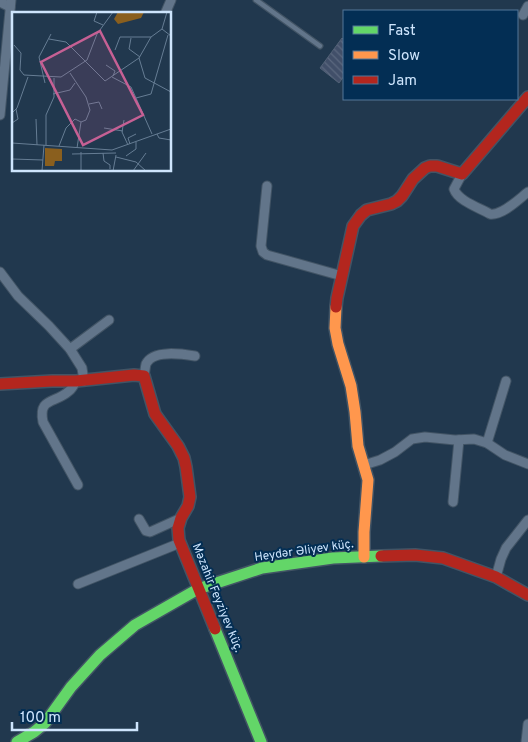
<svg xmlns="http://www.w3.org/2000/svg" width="528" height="742" viewBox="0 0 528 742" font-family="Overpass,sans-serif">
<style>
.building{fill:url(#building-back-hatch);stroke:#526176}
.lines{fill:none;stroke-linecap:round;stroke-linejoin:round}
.lane-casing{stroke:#425465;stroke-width:7}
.street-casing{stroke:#425465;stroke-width:11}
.fast-casing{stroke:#425465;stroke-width:14}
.slow-casing{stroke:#425465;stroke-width:14}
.jam-casing{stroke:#425465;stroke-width:14}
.lane{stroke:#62758a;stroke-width:4.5}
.street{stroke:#62758a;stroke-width:9}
.fast{stroke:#63d668;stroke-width:11}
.slow{stroke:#ff974d;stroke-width:11}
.jam{stroke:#b3261e;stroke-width:11}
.labels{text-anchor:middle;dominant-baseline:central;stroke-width:4;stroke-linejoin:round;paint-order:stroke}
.street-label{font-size:12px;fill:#cee5fd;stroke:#032e54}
.inset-road{fill:none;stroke:#667d94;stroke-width:1}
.view{fill:#c66094;fill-opacity:0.15;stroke:#c66094;stroke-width:2.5}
.inset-edge{fill:none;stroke:#cee5fd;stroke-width:2.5}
</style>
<defs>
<pattern id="building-back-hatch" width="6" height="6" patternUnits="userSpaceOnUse" patternTransform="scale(1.25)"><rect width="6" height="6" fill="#414f69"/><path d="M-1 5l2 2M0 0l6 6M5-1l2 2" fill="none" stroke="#5b687f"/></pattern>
</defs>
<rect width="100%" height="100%" fill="#21384e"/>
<path class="building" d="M342 38 344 40V76L339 83 320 68Z"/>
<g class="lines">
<g class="lane-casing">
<path id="lane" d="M256 0 320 46"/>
</g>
<g class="street-casing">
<g id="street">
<path d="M0 2 10 7"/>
<path d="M165 14 171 0"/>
<path d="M523 15 528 6"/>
<path d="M0 115 11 0"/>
<path d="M462 174 454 189C458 201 480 208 490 214 502 216 519 199 528 192"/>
<path d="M267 186 261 246 263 252 267 255 342 276"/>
<path d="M0 272 18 296 49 326 70 349 82 368 84 381"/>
<path d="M70 349 109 320"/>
<path d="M144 376C145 372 145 368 146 364 153 349 183 354 195 356"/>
<path d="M76 381C74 385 72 389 69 391 55 404 38 397 43 422L78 485"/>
<path d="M487 443 506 381"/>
<path d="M364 465 380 460 395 452 412 439 425 437 455 440 474 439 487 443 505 455 528 464"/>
<path d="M453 502 459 440"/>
<path d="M139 519 146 531 150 532 181 518"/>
<path d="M496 577 501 559 506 548 528 520"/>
<path d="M78 584 180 543"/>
<path d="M526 742 528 724"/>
</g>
</g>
<g class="fast-casing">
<g id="fast">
<path d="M215 629 261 742"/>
<path d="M17 742 34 732 45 723 71 687 100 655 135 625 198 589 262 568 333 558 381 556"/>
</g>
</g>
<g class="slow-casing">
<path id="slow" d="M336 307 335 328 338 344 351 386 355 412 358 446 368 480 364 532V557"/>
</g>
<g class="jam-casing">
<g id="jam">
<path d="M336 307 337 298 353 226 361 215 367 210 391 204 397 201 402 196 413 179 425 168 430 166H437L462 174 528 97"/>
<path d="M0 384 52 381H76L134 375 144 376 155 414 178 446 184 458 186 467 190 497 188 506 181 518 178 528 179 540 215 629"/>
<path d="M381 556 415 555 443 558 496 577 528 595"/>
</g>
</g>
<use href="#lane" class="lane"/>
<use href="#street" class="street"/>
<use href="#fast" class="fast"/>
<use href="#slow" class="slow"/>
<use href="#jam" class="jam"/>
</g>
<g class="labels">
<g class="street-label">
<text transform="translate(304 551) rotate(-8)">Heydər Əliyev küç.</text>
<text transform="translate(217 598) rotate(68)">Məzahir Feyziyev küç.</text>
</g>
</g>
<g transform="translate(12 12)">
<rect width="159" height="159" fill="#21384e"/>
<path d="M106 0H132L129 6 106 12 102 7ZM33 136 50 137V149H43L42 154H33Z" fill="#8a5f1e"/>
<path class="inset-road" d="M85 0 82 9 91 13M155 0 150 17 159 24M119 26 117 37 128 45M37 27 54 30 93 69 127 46 139 25 150 17M2 33 9 41 8 58 12 63 49 65 75 48 85 22 101 0M103 38 108 25H139M127 46 133 66 159 80M94 53 103 59 101 64M58 61 74 85 78 98 74 108 69 110 65 136M100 65 119 75 124 86M33 71 27 45 39 22M41 82 58 78 63 71M77 92 87 90 90 97M0 101 5 96 16 65M24 107 25 133M112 108 110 120 116 133M0 111 6 107 4 97M92 116 111 119M140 122 124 86 139 82 156 23M145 122 147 126 159 128M0 131 100 138 159 117M118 132 116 126 124 122M34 133V103L42 85V66M47 134 54 116 63 107 69 110M91 141 92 149 98 153V157M60 142 104 141M114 144 124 137V130M104 145 124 150 134 159M0 147 31 148M30 159 32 133M69 159V140M101 159 104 143M121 159 134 141"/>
<path class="view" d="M88 19 131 103 71 133 29 50Z"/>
<rect width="159" height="159" class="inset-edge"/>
</g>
<rect x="343" y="10" width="175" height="90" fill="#032e54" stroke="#547798"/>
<rect x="353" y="26" width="25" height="8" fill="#63d668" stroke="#547798"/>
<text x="388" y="35" font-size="15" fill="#cee5fd">Fast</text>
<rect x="353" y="51" width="25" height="8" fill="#ff974d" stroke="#547798"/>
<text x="388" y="60" font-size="15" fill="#cee5fd">Slow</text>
<rect x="353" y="76" width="25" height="8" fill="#b3261e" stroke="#547798"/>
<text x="388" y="85" font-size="15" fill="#cee5fd">Jam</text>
<path d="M12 722v8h125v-8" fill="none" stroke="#cee5fd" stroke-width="2.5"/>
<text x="20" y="722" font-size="15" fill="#cee5fd" stroke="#032e54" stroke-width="4" paint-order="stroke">100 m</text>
</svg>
